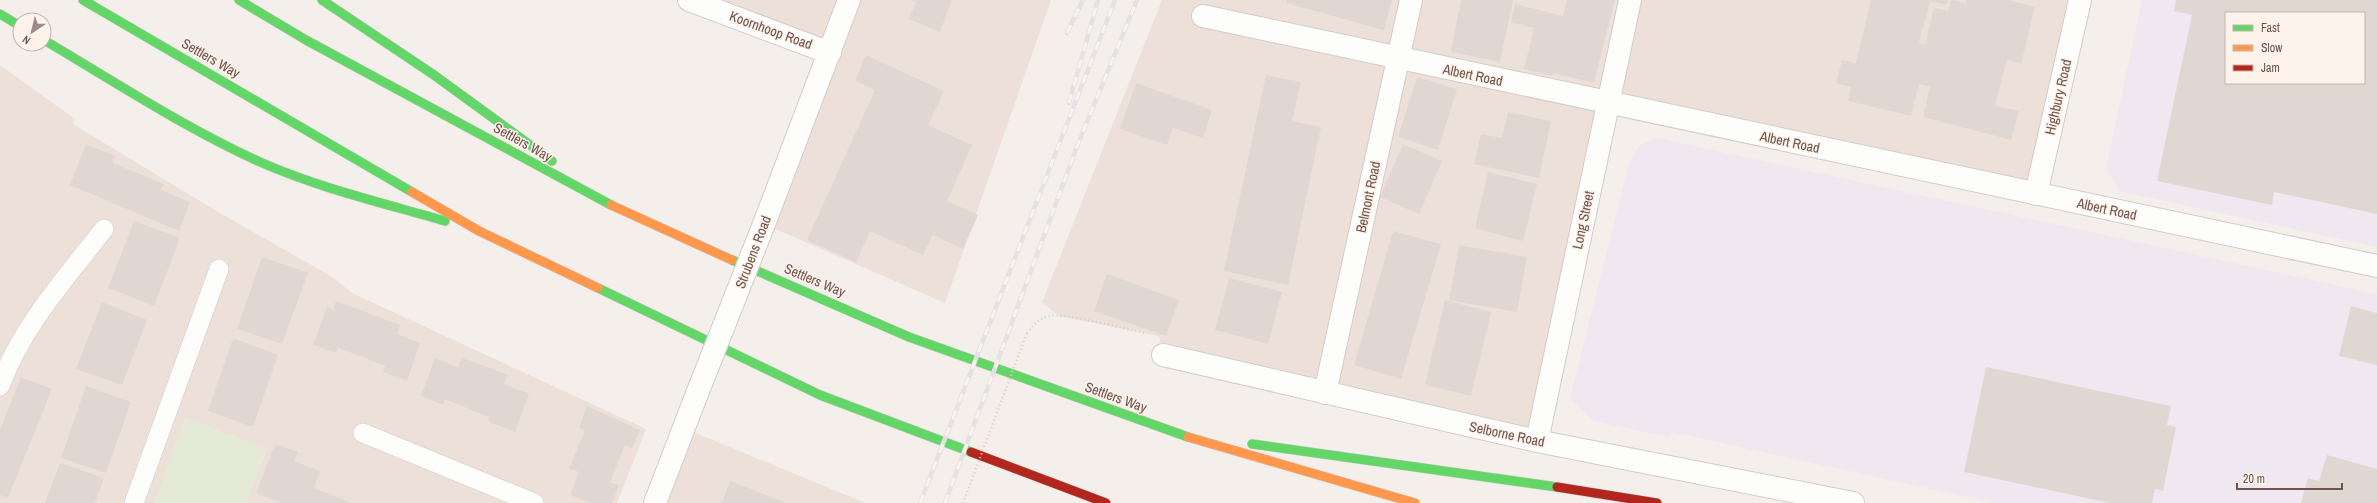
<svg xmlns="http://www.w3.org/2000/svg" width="2377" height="503" viewBox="0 0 2377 503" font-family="'Archivo Narrow',sans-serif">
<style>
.residential{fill:#ede0d8}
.education{fill:#efe8f1;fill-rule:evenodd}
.green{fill:#e5ead6}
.building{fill:#e1d7d2;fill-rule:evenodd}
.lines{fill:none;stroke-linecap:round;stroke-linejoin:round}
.lane-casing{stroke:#d3ccc8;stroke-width:20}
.street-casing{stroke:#d3ccc8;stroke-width:24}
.fast-casing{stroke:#d3cac7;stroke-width:10}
.slow-casing{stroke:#d3cac7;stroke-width:10}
.jam-casing{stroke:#d3cac7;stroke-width:10}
.path{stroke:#d6cecb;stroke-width:2.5;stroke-dasharray:1 3;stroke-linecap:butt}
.lane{stroke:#fdfdfc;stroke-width:19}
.street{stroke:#fdfdfc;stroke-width:22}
.fast{stroke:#63d668;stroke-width:9}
.slow{stroke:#ff974d;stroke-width:9}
.jam{stroke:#b3261e;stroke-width:9}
.rail-casing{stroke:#e3e1e3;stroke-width:4.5}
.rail{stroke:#fdf3eb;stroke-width:3;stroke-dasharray:9;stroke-linecap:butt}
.street-bridge-casing{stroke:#d3ccc8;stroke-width:24;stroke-linecap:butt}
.path-bridge{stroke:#d6cecb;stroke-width:2.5;stroke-dasharray:1 3;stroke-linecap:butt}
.street-bridge{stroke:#fdfdfc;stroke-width:22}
.labels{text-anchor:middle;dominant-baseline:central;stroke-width:3;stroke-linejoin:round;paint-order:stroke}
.street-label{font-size:14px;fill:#6f544d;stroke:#fdf3eb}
</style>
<rect width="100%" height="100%" fill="#f4efea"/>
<g class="residential">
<path d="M689 0H1051L945 303 764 224 830 53Z"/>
<path d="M1162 0H2080L2036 194 1607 103 1537 441 1163 355 1159 336 1059 316 1042 302Z"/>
<path d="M0 65 75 119 73 124 218 212 331 276 352 293 646 429 617 503H246L267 449 185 418 155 503H0Z"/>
<path d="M684 428 865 503H655Z"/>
</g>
<g class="education">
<path d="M2142 0H2377V247L2119 191 2106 168ZM2226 13H2364V83H2226Z"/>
<path d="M1657 138 2377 294V503H1994L1672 432 1669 437 1594 421 1570 398 1629 163 1639 146Z"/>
</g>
<path class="green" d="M185 418 267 449 246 503H155Z"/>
<g class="building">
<path d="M910 0H952L940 32 909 19 916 2Z"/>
<path d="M1287 0H1392L1384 30 1286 3Z"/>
<path d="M1461 0H1513L1500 62 1451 52Z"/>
<path d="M1567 0H1615L1594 83 1553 73 1552 76 1524 69 1534 28 1511 22 1515 4 1563 16Z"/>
<path d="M1871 0H1948L1947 5 1930 1 1919 43 1925 44 1934 8 1948 11 1951 0 1966 3 1967 0H2007L2035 7 2021 64 2007 60 1995 106 2019 111 2011 140 1923 117 1930 87 1919 84 1911 116 1848 101 1851 87 1836 83 1842 60 1856 63Z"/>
<path d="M2176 0H2377V214L2274 192 2272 205 2157 181 2192 15 2174 11ZM2226 13H2364V83H2226Z"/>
<path d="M866 55 944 91 928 125 972 145 947 201 978 215 963 249 933 235 923 255 870 231 856 262 807 240 875 90 855 81Z"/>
<path d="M1266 75 1301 82 1292 121 1321 127 1288 285 1224 271Z"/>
<path d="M1417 77 1457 89 1438 150 1398 137Z"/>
<path d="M1136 83 1212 110 1203 138 1173 128 1167 145 1120 129Z"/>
<path d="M1508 112 1551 121 1539 178 1474 164 1481 134 1502 138Z"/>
<path d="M86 144 115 156 113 163 164 184 161 190 190 202 179 231 70 185Z"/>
<path d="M1403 144 1442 161 1419 214 1380 197Z"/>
<path d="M1488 172 1537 184 1523 241 1475 228Z"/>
<path d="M134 221 180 238 154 306 108 288Z"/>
<path d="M1393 231 1441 244 1401 379 1354 365Z"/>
<path d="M1459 245 1527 257 1517 312 1449 300Z"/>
<path d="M262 257 308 273 282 344 237 329Z"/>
<path d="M1107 274 1179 300 1166 336 1094 311Z"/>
<path d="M1229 278 1282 292 1268 344 1215 330Z"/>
<path d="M1445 300 1491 312 1471 396 1425 385Z"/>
<path d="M336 301 400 325 397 334 420 343 407 381 383 372 385 366 363 357 338 348 336 353 313 345 327 307 333 310Z"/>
<path d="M102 302 147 320 122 385 76 369Z"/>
<path d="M2351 306 2377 313V365L2339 356Z"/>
<path d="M233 338 278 355 253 427 208 411Z"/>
<path d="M435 358 458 367 462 358 485 366 508 375 504 384 529 394 515 432 488 421 489 417 445 399 443 405 421 396Z"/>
<path d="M1986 367 2171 406 2167 425 2176 427 2163 491 2155 489 2152 503H2110L1964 472Z"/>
<path d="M21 377 52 389 8 498 0 495V430Z"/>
<path d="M86 386 131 402 106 473 61 458Z"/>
<path d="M587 406 640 430 632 448 625 445 610 482 619 485 612 503H590L570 495 579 472 569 469 585 430 579 428Z"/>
<path d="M275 444 298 452 294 461 320 471 314 488 352 503H281L256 493Z"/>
<path d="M2327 455 2377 469V503H2301L2308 478 2319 481Z"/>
<path d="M60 463 104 478 95 503H45Z"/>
<path d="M730 481 786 503H722Z"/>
</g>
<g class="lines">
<g class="lane-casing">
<g id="lane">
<path d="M0 386C22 326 65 279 104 229"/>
<path d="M363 433 534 503"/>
<path d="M134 503 219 269"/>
</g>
</g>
<g class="street-casing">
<g id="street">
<path d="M689 0 830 53"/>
<path d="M1203 16 2377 266"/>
<path d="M2036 194 2080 0"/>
<path d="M764 224 849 0"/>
<path d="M1163 355 1537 441 1853 503"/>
<path d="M1325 393 1411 0"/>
<path d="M1537 441 1630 0"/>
<path d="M655 503 693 404"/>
</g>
</g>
<g class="fast-casing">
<g id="fast">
<path d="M83 0 412 192"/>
<path d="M239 0 306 40 611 205"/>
<path d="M322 0 434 75 552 161"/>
<path d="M0 14 20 26"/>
<path d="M44 40C115 82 185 128 260 162 319 188 383 203 445 221"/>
<path d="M732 260 909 337 1188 437"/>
<path d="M598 288 820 395 971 452"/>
<path d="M1252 444 1557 487"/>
</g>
</g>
<g class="slow-casing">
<g id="slow">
<path d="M412 192 479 231 598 288"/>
<path d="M611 205 732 260"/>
<path d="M1188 437 1415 503"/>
</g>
</g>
<g class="jam-casing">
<g id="jam">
<path d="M971 452 1106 503"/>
<path d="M1557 487 1657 503"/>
</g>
</g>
<path class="path" d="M1027 333C1033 326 1039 318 1049 316 1064 312 1126 329 1144 333"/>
<use href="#lane" class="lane"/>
<use href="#street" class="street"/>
<use href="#fast" class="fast"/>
<use href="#slow" class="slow"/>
<use href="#jam" class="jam"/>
<g class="rail-casing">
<g id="rail">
<path d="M1067 33 1083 0"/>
<path d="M1069 103 1098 0"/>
<path d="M920 503 1115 0"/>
<path d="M945 503 1078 144 1137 0"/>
</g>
</g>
<use href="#rail" class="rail"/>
<g class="street-bridge-casing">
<path id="street-bridge" d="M693 404 764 224"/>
</g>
<path class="path-bridge" d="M963 503 1027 333"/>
<use href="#street-bridge" class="street-bridge"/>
</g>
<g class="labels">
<g class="street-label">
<text transform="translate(771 30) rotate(20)">Koornhoop Road</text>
<text transform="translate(211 58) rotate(30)">Settlers Way</text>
<text transform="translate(1473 75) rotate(12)">Albert Road</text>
<text transform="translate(2058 97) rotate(-77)">Highbury Road</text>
<text transform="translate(523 142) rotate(29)">Settlers Way</text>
<text transform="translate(1790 142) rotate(12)">Albert Road</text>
<text transform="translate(1368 197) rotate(-78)">Belmont Road</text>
<text transform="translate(2107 209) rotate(12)">Albert Road</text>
<text transform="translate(1583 220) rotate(-78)">Long Street</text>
<text transform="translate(753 252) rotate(-69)">Strubens Road</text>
<text transform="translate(815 280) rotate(23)">Settlers Way</text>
<text transform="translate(1116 397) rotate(20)">Settlers Way</text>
<text transform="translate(1507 434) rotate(12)">Selborne Road</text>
</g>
</g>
<rect x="2225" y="12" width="140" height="72" fill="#fdf3eb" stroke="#c4b3ac"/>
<rect x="2233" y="25" width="20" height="6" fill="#63d668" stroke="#c4b3ac"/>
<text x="2261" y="32" font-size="12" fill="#6f544d">Fast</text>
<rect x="2233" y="45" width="20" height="6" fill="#ff974d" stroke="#c4b3ac"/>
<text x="2261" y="52" font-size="12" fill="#6f544d">Slow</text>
<rect x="2233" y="65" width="20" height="6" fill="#b3261e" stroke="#c4b3ac"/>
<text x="2261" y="72" font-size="12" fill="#6f544d">Jam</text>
<g transform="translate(32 32) rotate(215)"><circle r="19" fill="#fdf3eb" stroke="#c4b3ac"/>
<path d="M0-3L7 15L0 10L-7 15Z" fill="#9e8a84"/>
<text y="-6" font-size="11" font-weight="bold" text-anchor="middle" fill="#6f544d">N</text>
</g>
<path d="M2237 483v6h105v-6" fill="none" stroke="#6f544d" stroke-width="2"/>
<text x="2243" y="483" font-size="12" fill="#6f544d" stroke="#fdf3eb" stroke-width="3" paint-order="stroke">20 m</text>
</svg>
